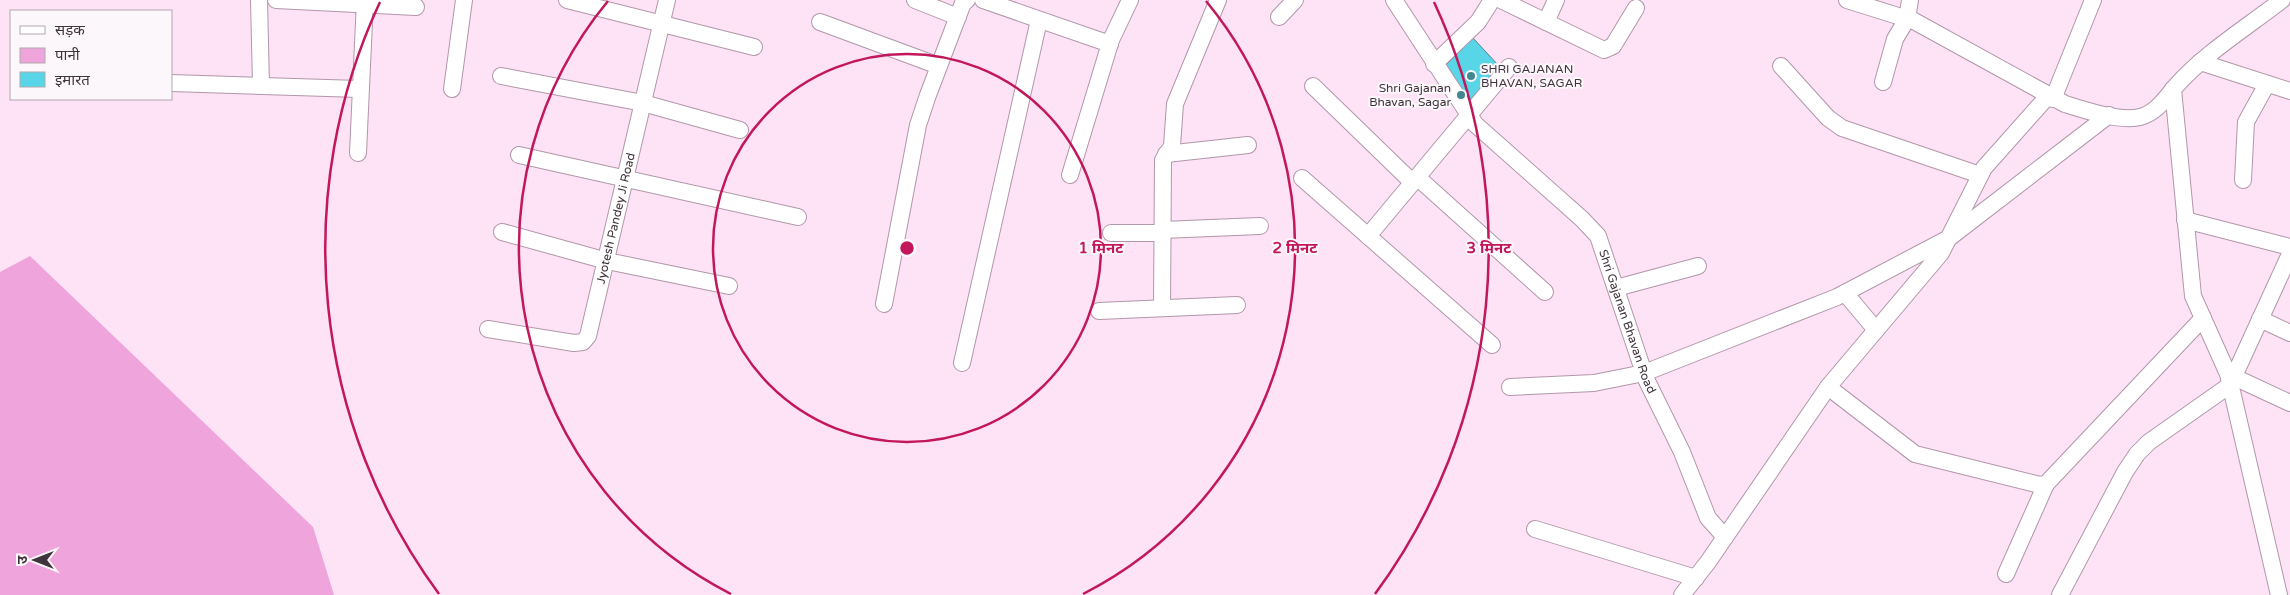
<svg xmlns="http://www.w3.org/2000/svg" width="2290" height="595" viewBox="0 0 2290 595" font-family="'Varela Round','Noto Sans Devanagari',sans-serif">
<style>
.water{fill:#efa4db}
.building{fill:#58d6e8;stroke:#5d8085}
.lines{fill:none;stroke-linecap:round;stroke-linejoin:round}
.minor-casing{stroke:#b197a9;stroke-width:18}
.minor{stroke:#fff;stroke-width:16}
.ring{fill:none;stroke:#c2185b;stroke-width:2.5}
.poi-dot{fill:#418792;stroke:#fcf7fa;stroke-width:2}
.labels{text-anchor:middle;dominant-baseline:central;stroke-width:4;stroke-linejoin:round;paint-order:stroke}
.poi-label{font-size:12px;fill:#3f343b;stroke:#fcf7fa;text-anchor:start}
.street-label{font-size:12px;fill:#3f343b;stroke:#fcf7fa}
.centre{fill:#c2185b;stroke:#fcf7fa;stroke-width:2.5}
.ring-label{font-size:15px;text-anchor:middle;font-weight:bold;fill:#c2185b;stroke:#fcf7fa;stroke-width:4;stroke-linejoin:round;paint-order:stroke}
</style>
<rect width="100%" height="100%" fill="#fee2f5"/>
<path class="water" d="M30 256 313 527 334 595H0V272Z"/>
<path class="building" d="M1473 38 1499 66 1467 104 1445 66Z"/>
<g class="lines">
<g class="minor-casing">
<g id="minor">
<path d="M259 0 261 85"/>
<path d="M276 0 416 7"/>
<path d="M567 0 754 47"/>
<path d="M915 0 958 17"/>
<path d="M983 0 1110 44"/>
<path id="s1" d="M1394 0 1475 124 1582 219 1598 236 1646 379 1682 452 1708 518 1725 537"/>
<path d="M1501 0 1604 50 1613 46 1636 8"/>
<path d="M1847 0 1914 21 2065 104C2084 110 2120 122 2140 117 2156 113 2165 99 2175 87 2205 53 2246 28 2282 0"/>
<path d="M1279 17 1295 0"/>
<path d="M820 22 939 66"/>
<path d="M1546 22 1556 0"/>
<path d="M2200 62 2290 91"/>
<path d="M1434 64 1478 22 1492 0"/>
<path d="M1781 66 1828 118 1842 128 1980 175"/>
<path d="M501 76 643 103 740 130"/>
<path d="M1883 82 1895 39 1907 19 1910 0"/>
<path d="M171 83 360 89"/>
<path d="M1313 86 1412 182"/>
<path d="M452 89 464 0"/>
<path d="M2173 89 2193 296 2228 374 2279 595"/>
<path d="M2053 99 2093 0"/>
<path d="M358 153 365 0"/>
<path d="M1166 154 1248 145"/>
<path d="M519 155 798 217"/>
<path d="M1070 175 1111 40 1130 0"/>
<path d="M1417 177 1545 292"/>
<path d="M1302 178 1492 345"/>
<path d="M2243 180 2246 122 2267 84"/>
<path d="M2185 220 2290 247"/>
<path d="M1162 230 1260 226"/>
<path d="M502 232 607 261 729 286"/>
<path d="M1111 233H1162"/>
<path d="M1368 236 1509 67"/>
<path d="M1616 288 1698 266"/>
<path d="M1845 293 1876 330"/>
<path d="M884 304 918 125 928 95 963 3 967 0"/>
<path d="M1162 308 1163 160 1172 146 1175 104 1218 0"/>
<path d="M1099 311 1237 305"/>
<path d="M2260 319 2290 333"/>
<path id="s2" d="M488 329 574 343 583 342 588 336 667 0"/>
<path d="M962 363 1039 20"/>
<path d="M2234 377 2290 403"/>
<path d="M1510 387 1594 383 1644 373 1837 297 1949 238 2109 115"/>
<path d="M1828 387 1915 454 2040 485 2046 484 2203 318"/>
<path d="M1535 529 1696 578"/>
<path d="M2006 574 2046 484"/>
<path d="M1682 595 1708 562 1828 387 1941 253 1984 168 2048 96"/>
<path d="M2060 595 2125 472 2137 454 2149 442 2230 385 2290 254"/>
</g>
</g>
<use href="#minor" class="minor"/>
</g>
<g class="ring">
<circle cx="907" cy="248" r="194"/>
<path d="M731 594A388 388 0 0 1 608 1M1206 1A388 388 0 0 1 1083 594"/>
<path d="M439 594A582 582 0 0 1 380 2M1434 2A582 582 0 0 1 1375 594"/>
</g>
<g class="poi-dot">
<circle cx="1471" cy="76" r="5"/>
<circle cx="1461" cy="95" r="5"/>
</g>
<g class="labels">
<g class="poi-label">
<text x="1481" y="69">SHRI GAJANAN<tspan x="1481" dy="14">BHAVAN, SAGAR</tspan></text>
<text x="1451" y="88" text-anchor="end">Shri Gajanan<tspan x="1451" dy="14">Bhavan, Sagar</tspan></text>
</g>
<g class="street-label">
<text stroke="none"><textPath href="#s2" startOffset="225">Jyotesh Pandey Ji Road</textPath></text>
<text stroke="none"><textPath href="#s1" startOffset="405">Shri Gajanan Bhavan Road</textPath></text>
</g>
</g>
<circle cx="907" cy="248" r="8" class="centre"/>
<g class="ring-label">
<text x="1101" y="253">1 मिनट</text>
<text x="1295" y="253">2 मिनट</text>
<text x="1489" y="253">3 मिनट</text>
</g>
<rect x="10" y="10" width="162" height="90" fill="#fcf7fa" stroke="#b0a9ae"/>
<rect x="20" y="26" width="25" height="8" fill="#ffffff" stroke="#b0a9ae"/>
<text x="55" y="35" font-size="15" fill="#3f343b">सड़क</text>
<rect x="20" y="48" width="25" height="15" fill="#efa4db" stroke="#b0a9ae"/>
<text x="55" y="60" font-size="15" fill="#3f343b">पानी</text>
<rect x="20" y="72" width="25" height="15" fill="#58d6e8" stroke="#b0a9ae"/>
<text x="55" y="85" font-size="15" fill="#3f343b">इमारत</text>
<g transform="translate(35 560) rotate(270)" stroke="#fcf7fa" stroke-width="4" paint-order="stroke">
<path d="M0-4L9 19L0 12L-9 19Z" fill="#3f343b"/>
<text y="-8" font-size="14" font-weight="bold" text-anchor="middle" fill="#3f343b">उ</text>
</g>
</svg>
